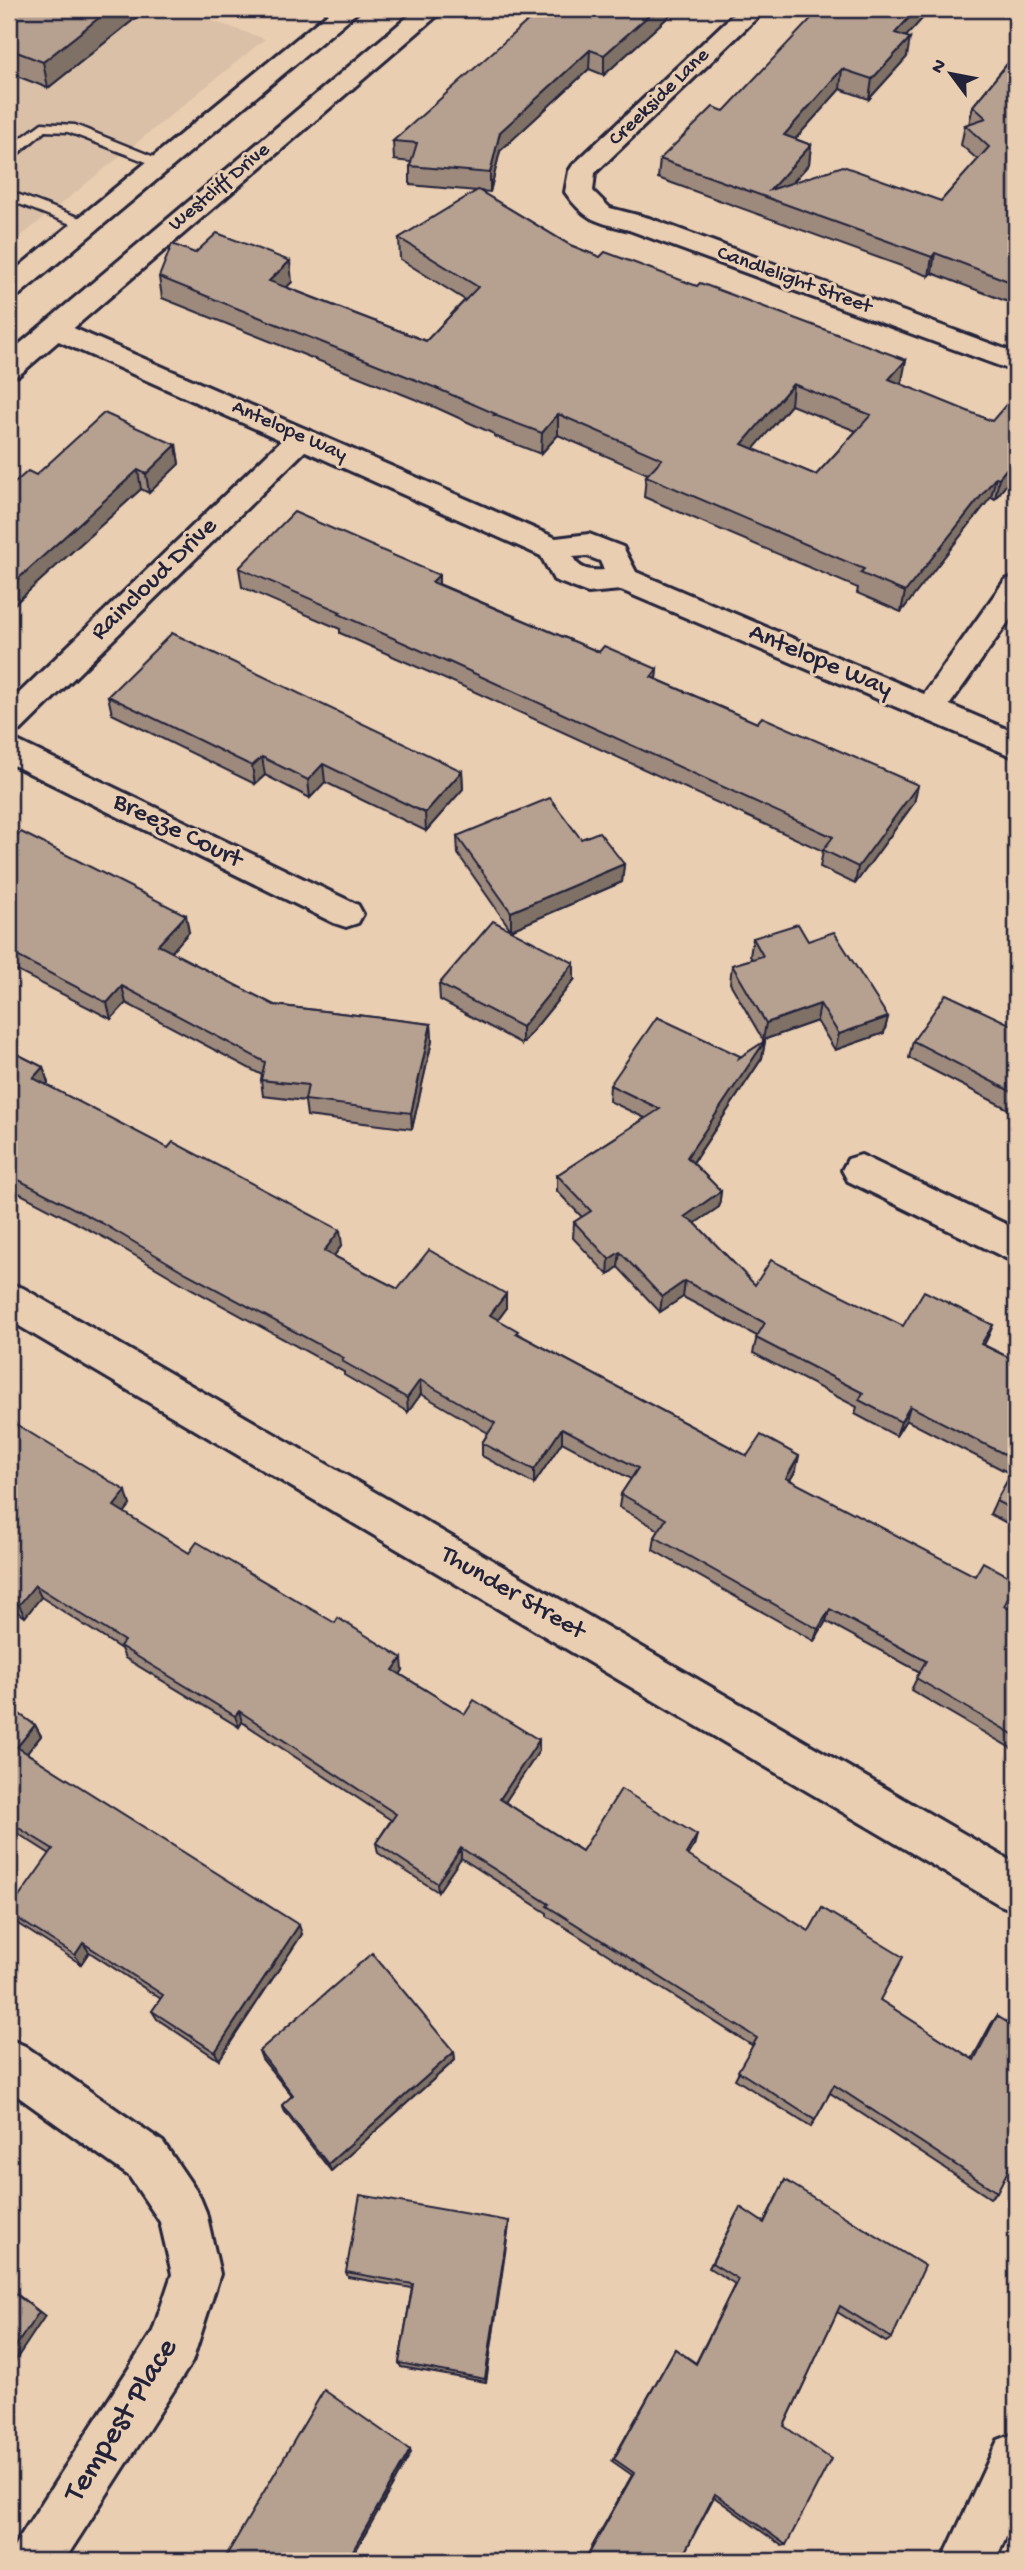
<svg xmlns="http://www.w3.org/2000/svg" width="1025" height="2570" viewBox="0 0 1025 2570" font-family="'Gochi Hand',sans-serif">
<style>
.built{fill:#dac0a7}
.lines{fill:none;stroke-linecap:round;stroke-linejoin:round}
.service-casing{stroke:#22223b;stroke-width:5}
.minor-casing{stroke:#22223b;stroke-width:6}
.tertiary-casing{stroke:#22223b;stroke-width:6}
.secondary-casing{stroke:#22223b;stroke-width:6}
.service{fill:#eaceb1;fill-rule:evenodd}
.minor{fill:#eaceb1;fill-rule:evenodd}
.tertiary{fill:#eaceb1;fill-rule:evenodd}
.secondary{fill:#eaceb1;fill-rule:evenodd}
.wall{fill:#9d8a7d;stroke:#22223b;stroke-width:2;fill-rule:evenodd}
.shaded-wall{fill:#7f7166;stroke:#22223b;stroke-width:2}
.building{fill:#b6a191;stroke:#22223b;stroke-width:2;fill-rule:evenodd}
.labels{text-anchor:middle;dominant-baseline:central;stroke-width:6;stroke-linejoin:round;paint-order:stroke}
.far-street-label{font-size:21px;fill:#22223b;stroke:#eaceb1}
.street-label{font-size:26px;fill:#22223b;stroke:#eaceb1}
.near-street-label{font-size:32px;fill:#22223b;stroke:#eaceb1}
</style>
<rect width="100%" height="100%" fill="#eaceb1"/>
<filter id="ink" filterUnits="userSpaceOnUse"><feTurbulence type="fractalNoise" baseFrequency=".0143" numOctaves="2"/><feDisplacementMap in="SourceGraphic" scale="14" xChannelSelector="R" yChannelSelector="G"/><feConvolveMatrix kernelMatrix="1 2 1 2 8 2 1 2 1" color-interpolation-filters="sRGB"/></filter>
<g filter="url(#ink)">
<path class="built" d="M9 9H179L265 39 9 246Z"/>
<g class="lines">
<g class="service-casing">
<g id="service">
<path d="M42 123 75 125 169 163 162 167 157 166 68 132 45 131 14 157 9 158V147Z"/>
<path d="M9 191 91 222 93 225 86 230 81 228 9 200Z"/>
</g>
</g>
<g class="minor-casing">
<g id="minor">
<path d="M739 9H766L595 173 593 191 610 208 649 218 1016 353V372L629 230C598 222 585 221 565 192L569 171 573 165Z"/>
<path d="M301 428 311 431 316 438 311 445 21 730 9 734V703L291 431Z"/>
<path d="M1016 577V611L941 717 930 721 919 717 914 709 919 701 1005 580Z"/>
<path d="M9 737 358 905 363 914 358 923 346 927 334 923 9 763Z"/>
<path d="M861 1155 1016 1229V1263L848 1181 842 1170 848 1159Z"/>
<path d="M9 1283 23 1288 1016 1864V1911L1000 1905 9 1320Z"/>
<path d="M9 2039 25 2046 163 2142 199 2195 206 2212 220 2274 192 2362 64 2561 9 2559 16 2543 153 2331 172 2274 160 2222 129 2176 9 2090Z"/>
<path d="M1016 2433V2514L995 2561H942L998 2440Z"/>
</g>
</g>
<g class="tertiary-casing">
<path id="tertiary" d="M55 320 556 538 589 534 623 547 636 572 1016 733V758L621 590 588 593 554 580 541 556 45 335 41 329 45 323ZM587 556 600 561 604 570C591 571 579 570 573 557Z"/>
</g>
<g class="secondary-casing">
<g id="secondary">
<path d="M333 9H361L19 295 9 298V275Z"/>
<path d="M417 9H445L19 375 9 377V353Z"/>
</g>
</g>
<use href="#service" class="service"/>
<use href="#minor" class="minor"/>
<use href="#tertiary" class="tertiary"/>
<use href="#secondary" class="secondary"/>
</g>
<g class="wall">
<path d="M17 9H147L48 88 9 73V15Z"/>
<path d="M677 9 604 75 589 69 500 151 490 192 480 191 570 245 902 381 900 384 1016 472 995 499 991 497 901 612 857 593 858 588 644 497 646 476 648 474 558 435 541 454 494 436V434L437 408 162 298 159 277 195 253 292 282 286 287 426 341 465 300 400 259 399 238 477 191 410 185V166L411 162 394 160 393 141ZM791 405 856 431 816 475 753 449Z"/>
<path d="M931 9 906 36 907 57 869 99 840 89 795 139 811 145 809 164 793 182 941 201 978 160 961 145 965 125 969 124 973 106 1016 53V305L932 273 929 276 658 178 660 159 724 111Z"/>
<path d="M176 445 179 464 149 493 141 489 9 609V488L36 475Z"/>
<path d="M239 568 439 584 599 652 657 669 656 679 757 723 918 785 914 803 855 884 820 867 823 851 449 680V681L340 633V629L242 587Z"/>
<path d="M108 696 462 771 463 789 426 831 325 782 310 798 265 775 255 784 112 714Z"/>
<path d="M457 836 581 839 624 864 622 882 511 930 458 854Z"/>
<path d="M9 843 189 932 171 952 274 1005 431 1024 432 1041 412 1129 307 1116 305 1101 263 1096 261 1080 262 1075 126 1003 111 1019 9 967Z"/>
<path d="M753 938 808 941 888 1017 884 1033 835 1050 817 1021 763 1040 730 983 732 965 752 959 750 956Z"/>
<path d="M1016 944V955L1013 954Z"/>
<path d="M574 980 522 1044 440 1000 439 984Z"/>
<path d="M1016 1027V1113L909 1058 913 1041Z"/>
<path d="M765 1041 762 1058 693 1163 721 1191 719 1207 695 1223 755 1285 903 1326 993 1325 984 1345 1016 1361V1528L990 1514 996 1501 1011 1474 906 1420 896 1436 855 1414 857 1407 753 1353 757 1336 683 1297 660 1312 618 1267 608 1275 573 1238 574 1222 582 1217 557 1191V1175L645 1118 609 1101 610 1085 740 1057Z"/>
<path d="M9 1050 43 1067 48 1083 46 1085 342 1245 334 1256 398 1289 506 1294V1309L498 1320 518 1334 747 1456 796 1470 790 1480 1016 1613V1751L911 1690 920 1672 826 1621 814 1641 653 1550 655 1537 659 1530 619 1507 621 1494 631 1479 562 1442 534 1484 482 1456V1443L488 1433 421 1394 408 1412 344 1375V1372L190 1288 107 1239 9 1188Z"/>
<path d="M9 1420 130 1505 124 1513 189 1553 403 1670 400 1674 465 1714 539 1740V1751L505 1802 582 1851 694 1846 688 1856 880 2000 972 2059 991 2024 997 2016V2192L990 2198 830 2093 811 2127 735 2079 753 2046 547 1916V1913L461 1858 438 1892 378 1853 376 1843 391 1820 242 1722 239 1727 125 1658 121 1649 41 1597 25 1617 9 1607Z"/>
<path d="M9 1707 35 1725 41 1736 27 1753 302 1934 219 2060 157 2019 152 2011 161 1999 89 1952 81 1964 15 1922 9 1913 50 1854 9 1828Z"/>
<path d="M259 2051 454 2052 455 2060 331 2171 285 2112 282 2105 292 2096 262 2059Z"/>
<path d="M785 2180 892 2338 886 2342 837 2312 784 2426 786 2545 782 2546 714 2497 680 2561H584L632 2475 612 2461 675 2349 696 2363 735 2284 709 2268 737 2213 764 2222Z"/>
<path d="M509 2221 486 2382 401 2367 399 2363 412 2288 348 2277 346 2272Z"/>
</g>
<g class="shaded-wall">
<path d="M110 9H147L48 88 43 62Z"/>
<path d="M656 9H677L604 75V55Z"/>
<path d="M917 9H931L892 52 895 33Z"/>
<path d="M910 38 907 57 869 99 872 79Z"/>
<path d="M590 50 589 69 500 151 490 192V173L500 132Z"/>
<path d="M842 69 840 89 782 154 784 135Z"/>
<path d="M811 145 809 164 776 201 770 190Z"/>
<path d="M935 253 932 273 929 276 932 257Z"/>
<path d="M290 261 292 282 271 302 269 281Z"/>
<path d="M906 360 902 381 886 400 889 379Z"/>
<path d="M793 384 791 405 740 465 742 444Z"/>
<path d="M558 414V435L541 454 542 433Z"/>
<path d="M176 445 179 464 149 493 146 474Z"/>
<path d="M1016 457V472L995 499 999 478Z"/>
<path d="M138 470 141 489 9 609V587Z"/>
<path d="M996 477 991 497 901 612 905 592Z"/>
<path d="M439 575V593L432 582Z"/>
<path d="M657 669 655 688 651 677Z"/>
<path d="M262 757 265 775 255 784 252 766Z"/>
<path d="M323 764 325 782 310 798 308 780Z"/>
<path d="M462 771 463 789 426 831 425 813Z"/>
<path d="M918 785 914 803 855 884 858 867Z"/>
<path d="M624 864 622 882 511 930V912Z"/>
<path d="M186 915 189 932 162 963 158 945Z"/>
<path d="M574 963V980L522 1044V1027Z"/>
<path d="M122 986 126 1003 111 1019 107 1003Z"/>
<path d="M820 1004 817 1021 763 1040 766 1023Z"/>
<path d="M888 1017 884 1033 835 1050 839 1034Z"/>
<path d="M431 1024 432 1041 412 1129 411 1113Z"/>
<path d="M765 1041 762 1058 686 1173 687 1157Z"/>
<path d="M43 1067 48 1083 38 1094 33 1078Z"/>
<path d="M721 1191 719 1207 682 1232 684 1217Z"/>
<path d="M340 1230 342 1245 326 1266 324 1251Z"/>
<path d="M620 1252 618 1267 608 1275 609 1259Z"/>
<path d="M685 1281 683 1297 660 1312 662 1297Z"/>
<path d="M506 1294V1309L490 1330V1315Z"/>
<path d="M993 1325 987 1339 976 1358 981 1344Z"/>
<path d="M420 1380 421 1394 408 1412 407 1398Z"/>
<path d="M910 1406 906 1420 896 1436 901 1422Z"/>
<path d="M562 1428V1442L534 1484V1470Z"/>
<path d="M799 1456 796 1470 783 1491 786 1478Z"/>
<path d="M126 1491 130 1505 119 1520 114 1506Z"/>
<path d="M35 1585 41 1597 25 1617 19 1605Z"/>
<path d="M830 1609 826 1621 814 1641 818 1629Z"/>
<path d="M402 1658 403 1670 395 1682 393 1670Z"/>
<path d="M239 1711 242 1722 239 1727 235 1716Z"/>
<path d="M35 1725 41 1736 23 1758 17 1747Z"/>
<path d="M539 1740V1751L500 1810V1799Z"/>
<path d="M697 1835 694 1846 683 1864 686 1854Z"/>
<path d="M461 1848V1858L438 1892 437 1883Z"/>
<path d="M299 1925 302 1934 219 2060 215 2052Z"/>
<path d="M83 1943 89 1952 81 1964 75 1955Z"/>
<path d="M454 2052 455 2060 331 2171 328 2164Z"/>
<path d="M509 2221V2226L486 2382 485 2379Z"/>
<path d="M9 2288 45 2316 9 2370Z"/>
<path d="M410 2450 411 2453 350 2561H347Z"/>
</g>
<g class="building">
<path d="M17 9H110L43 62 9 49V15Z"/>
<path d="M541 9H656L604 55 590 50 500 132 490 173 410 166 417 143 393 141Z"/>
<path d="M820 9H917L895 33 910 38 872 79 842 69 784 135 811 145 770 190 843 166 941 201 989 147 965 125 986 118 973 106 1016 53V284L935 253 932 257 660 159 713 107 724 111Z"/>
<path d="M478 190 570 245 600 257 605 252 697 286 700 283 906 360 889 379 992 421 1011 399 1016 401V457L999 478 996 477 905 592 860 573 864 569 646 476 662 459 558 414 542 433 494 415 496 414 436 388 159 277 172 244 195 253 217 233 290 261 269 281 426 341 478 287 399 238ZM793 384 871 415 816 475 742 444Z"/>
<path d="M104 413 176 445 146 474 138 470 9 587V488L28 471 36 475Z"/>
<path d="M294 512 439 575 432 582 599 652 604 646 657 669 651 677 757 723 762 717 918 785 858 867 823 850 833 837 447 661 449 663 339 614 341 612 239 568Z"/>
<path d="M172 633 462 771 425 813 323 764 308 780 262 757 252 766 108 696Z"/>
<path d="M550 798 581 839 599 832 624 864 511 912 457 836Z"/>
<path d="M21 832 186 915 158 945 274 1005 431 1024 411 1113 305 1100 308 1085 261 1080 265 1062 122 986 107 1003 9 952V843Z"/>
<path d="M493 921 574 963 522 1027 439 984Z"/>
<path d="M798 924 808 941 834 932 888 1017 839 1034 820 1004 766 1023 732 965 763 956 753 938Z"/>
<path d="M946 994 1016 1027V1094L913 1041Z"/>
<path d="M657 1017 740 1056 739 1058 765 1041 687 1157 721 1191 684 1217 694 1222 755 1285 771 1260 903 1326 924 1291 993 1325 981 1344 1016 1361V1460L910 1406 901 1422 859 1400 863 1393 756 1338 765 1323 685 1281 662 1297 620 1252 609 1259 574 1222 591 1211 557 1175 660 1109 610 1085Z"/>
<path d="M9 1050 43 1067 33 1078 168 1148 173 1142 340 1230 324 1251 398 1289 429 1250 506 1294 490 1315 518 1331 516 1333 747 1456 761 1435 799 1456 786 1478 975 1576 983 1562 1016 1580V1583L1004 1606 1016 1613V1736L916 1678 926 1661 830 1609 818 1629 655 1537 666 1519 621 1494 638 1468 562 1428 534 1470 482 1443 495 1423 420 1380 407 1398 342 1361 344 1358 186 1273 102 1223 9 1175Z"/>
<path d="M9 1420 126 1491 114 1506 189 1553 197 1542 335 1623 338 1618 402 1658 393 1670 465 1714 474 1700 539 1740 500 1799 582 1851 621 1789 697 1835 686 1854 809 1931 822 1908 903 1957 880 2000 974 2060 997 2016 1016 2028V2155L997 2192 834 2085 815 2120 738 2071 757 2038 547 1906 549 1904 461 1848 437 1883 376 1843 396 1814 239 1711 235 1716 120 1646 124 1641 35 1585 19 1605 9 1599Z"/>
<path d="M1016 1465V1511L996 1501Z"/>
<path d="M9 1707 35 1725 17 1747 299 1925 215 2052 152 2011 163 1995 83 1943 75 1955 9 1913V1911L53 1849 9 1822Z"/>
<path d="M372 1953 454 2052 328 2164 282 2105 293 2095 259 2051Z"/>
<path d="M785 2180 925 2266 892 2338 840 2306 784 2426 831 2459 786 2545 715 2494 680 2561H585L634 2473 614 2459 675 2349 696 2364 738 2279 712 2263 740 2207 764 2223Z"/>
<path d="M360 2195 509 2221 485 2379 399 2363 413 2284 346 2272Z"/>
<path d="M9 2289 39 2312 9 2356Z"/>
<path d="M324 2390 410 2450 347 2561H223Z"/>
</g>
</g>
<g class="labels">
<g class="far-street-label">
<text transform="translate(660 98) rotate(-44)">Creekside Lane</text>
<text transform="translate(220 188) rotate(-40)">Westcliff Drive</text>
<text transform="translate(794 281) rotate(20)">Candlelight Street</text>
<text transform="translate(289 432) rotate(24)">Antelope Way</text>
</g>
<g class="street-label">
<text transform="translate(155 580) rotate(-44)">Raincloud Drive</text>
<text transform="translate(820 662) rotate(23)">Antelope Way</text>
<text transform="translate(177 832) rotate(26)">Breeze Court</text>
<text transform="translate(512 1594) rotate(30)">Thunder Street</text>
</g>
<g class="near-street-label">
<text transform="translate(122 2421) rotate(-58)">Tempest Place</text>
</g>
</g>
<rect width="1025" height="2570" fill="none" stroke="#eaceb1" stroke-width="35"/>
<rect x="18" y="18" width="990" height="2535" fill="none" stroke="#22223b" stroke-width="2.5" filter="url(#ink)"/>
<g transform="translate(951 74) rotate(302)" stroke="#eaceb1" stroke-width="5" paint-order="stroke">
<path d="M0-5L12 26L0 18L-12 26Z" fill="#22223b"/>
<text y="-10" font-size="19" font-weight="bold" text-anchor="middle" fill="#22223b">N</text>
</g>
</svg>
